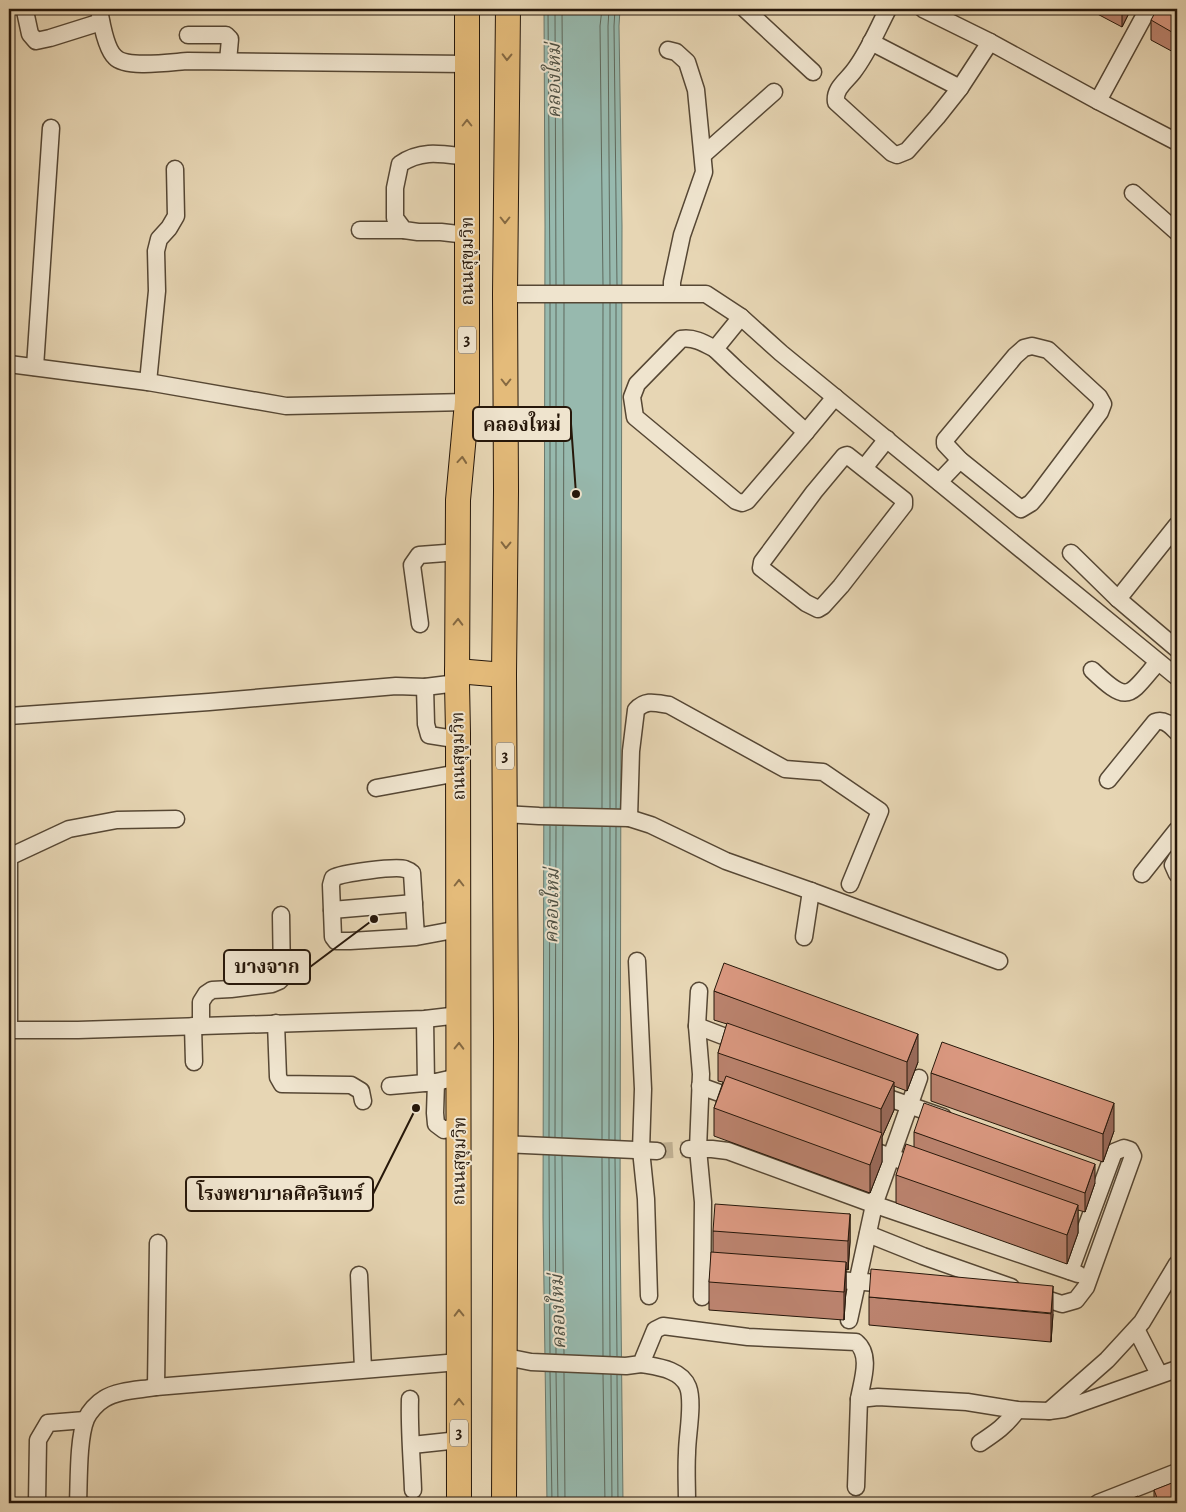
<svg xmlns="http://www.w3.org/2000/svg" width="1186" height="1512" viewBox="0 0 1186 1512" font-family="Alegreya,'Noto Serif Thai',serif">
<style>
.water{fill:#97b9ae;stroke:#6a786c}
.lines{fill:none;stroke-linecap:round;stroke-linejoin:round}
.shore{stroke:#5e685c;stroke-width:1}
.minor-tunnel{stroke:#c0b092;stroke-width:16;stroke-dasharray:16 8;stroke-linecap:butt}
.minor-casing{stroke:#564734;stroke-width:19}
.highway-casing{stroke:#26170a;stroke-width:26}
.minor{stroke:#efe4ce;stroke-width:16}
.highway{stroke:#e4bb7a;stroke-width:24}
.wall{fill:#bb836e;stroke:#26170a}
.shaded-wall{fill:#996a5a;stroke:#26170a}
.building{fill:#da9880;stroke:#26170a}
.oneway{stroke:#856942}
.labels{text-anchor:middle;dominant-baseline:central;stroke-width:4;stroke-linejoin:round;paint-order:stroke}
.shield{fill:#efe4ce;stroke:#625445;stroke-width:1}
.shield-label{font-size:16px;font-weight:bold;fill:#26170a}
.street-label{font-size:18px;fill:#26170a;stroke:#efe4ce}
.water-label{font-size:19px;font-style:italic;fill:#4e5043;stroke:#efe4ce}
.leader{fill:none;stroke:#26170a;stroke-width:2}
.callout-dot{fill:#26170a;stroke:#efe4ce;stroke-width:2}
.callout{fill:#efe4ce;stroke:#26170a;stroke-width:2}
.callout-label{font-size:19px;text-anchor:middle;font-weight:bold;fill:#26170a}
</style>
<rect width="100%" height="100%" fill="#e7d6b4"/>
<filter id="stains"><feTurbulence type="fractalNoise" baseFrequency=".004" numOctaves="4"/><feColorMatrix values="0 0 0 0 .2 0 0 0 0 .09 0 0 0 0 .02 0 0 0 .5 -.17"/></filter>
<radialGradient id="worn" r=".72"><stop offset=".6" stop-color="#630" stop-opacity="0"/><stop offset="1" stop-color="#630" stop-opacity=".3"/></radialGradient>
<path class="water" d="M544 9H620L619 26 622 226 620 1217 623 1503H547L543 1217 545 226Z"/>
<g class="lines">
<g class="shore">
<path d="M548 9 550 285"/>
<path d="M555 9 556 285"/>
<path d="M562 9 564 285"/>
<path d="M602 9 600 26 603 285"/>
<path d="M609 9 608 26 610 285"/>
<path d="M615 9 614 26 617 285"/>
<path d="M550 807V303"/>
<path d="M556 807V303"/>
<path d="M563 807 564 303"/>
<path d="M602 808 603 303"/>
<path d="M610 808V303"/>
<path d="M616 808V303"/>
<path d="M549 1137 550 826"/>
<path d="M555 1137 556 826"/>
<path d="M562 1137 563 826"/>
<path d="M602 1139V827"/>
<path d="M609 1139 610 827"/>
<path d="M615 1140 616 827"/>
<path d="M549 1155 550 1353"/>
<path d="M555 1156 556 1354"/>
<path d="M562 1156 564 1354"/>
<path d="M602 1158 603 1356"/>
<path d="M609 1158 610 1356"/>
<path d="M615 1158 617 1356"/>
<path d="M550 1372 552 1503"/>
<path d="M556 1372 558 1503"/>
<path d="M564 1373 565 1503"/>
<path d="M603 1374 605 1503"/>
<path d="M611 1375 612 1503"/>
<path d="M617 1375 618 1503"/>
</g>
<path class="minor-tunnel" d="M657 1151 689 1149"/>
<g class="minor-casing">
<g id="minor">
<path d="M99 9C101 21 106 49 115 57 126 69 172 62 188 61L467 64"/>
<path d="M745 9 813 72"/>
<path d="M888 9C877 30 868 53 853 72 846 81 834 89 836 102L892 153 897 155 907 151 937 117 960 88 990 42"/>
<path d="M923 9 990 42 1098 101 1177 142"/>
<path d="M25 11 30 34 36 41 50 38 101 22"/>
<path d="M188 35H226L230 39 228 61"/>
<path d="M871 42 960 88"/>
<path d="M668 50 676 52 687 62 696 90 704 172 682 235 672 282V293"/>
<path d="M1098 101 1148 9"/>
<path d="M703 155 774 92"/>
<path d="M1133 193 1177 232"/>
<path d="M360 230H404"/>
<path d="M467 235 441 232H418L404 230 395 218V188L400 164C422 149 442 154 467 157"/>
<path d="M505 294H706L741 317 781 353 1177 677"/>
<path d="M741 317 715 349 736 369 806 432 835 397"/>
<path d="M1032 346 1048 350 1099 397 1103 404 1100 412 1037 496 1031 503 1021 509 960 460 945 444V440L1015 356 1024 348Z"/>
<path d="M715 349C704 343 694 337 681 339L637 384 632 397 635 417 736 501 742 503 747 501 806 432"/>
<path d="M9 364 148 382 286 406 467 402"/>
<path d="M35 367 51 128"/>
<path d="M148 382 157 291 156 251 159 239 169 228 176 216 175 169"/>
<path d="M847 455 904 500V505L841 586 823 606 818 609 806 603 761 568 762 562 814 492 844 456Z"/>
<path d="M864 468 887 439"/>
<path d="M939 482 960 460"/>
<path d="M1071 553 1118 599 1177 649"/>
<path d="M1118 599 1177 525"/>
<path d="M420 624 412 565 419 555 459 552"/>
<path d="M1092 670C1129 705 1128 697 1158 662"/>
<path d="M425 687 426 724 429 735 448 738 458 733"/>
<path d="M9 716 209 702 396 686 425 687 457 683"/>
<path d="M1108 780 1155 722C1164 718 1171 726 1177 732"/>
<path d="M376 788 458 773"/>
<path d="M505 814 539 816 629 818 651 825 726 861 811 891 999 961"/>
<path d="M629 818 631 751 636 710C646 699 656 703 669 705L785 769 823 772 880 811 850 884"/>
<path d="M9 857 69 829 117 820 176 819"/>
<path d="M9 857V1030"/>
<path d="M1177 858 1173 865 1177 874"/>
<path d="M1142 874 1177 830"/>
<path d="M332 910 414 903"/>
<path d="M416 937 412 873C410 871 408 870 405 869 395 866 342 873 333 878L331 885 333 937 336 941H350L416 937 459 929"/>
<path d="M804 937 811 891"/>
<path d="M637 961 643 1089 641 1150 646 1199 649 1296"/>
<path d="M699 991 697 1026 701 1074 698 1149 703 1202 702 1297"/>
<path d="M425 1019 426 1083"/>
<path d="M276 1023 278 1077 282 1084 351 1085 361 1091 363 1101"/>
<path d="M193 1026 194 1062"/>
<path d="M201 1026V1002L206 994 212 990 231 989 272 984 279 981 282 978 281 915"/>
<path d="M697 1026 744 1044"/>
<path d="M9 1030H78L425 1019 459 1015"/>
<path d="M436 1082 435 1113 436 1124 444 1130 459 1125"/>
<path d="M390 1086 436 1082 458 1077"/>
<path d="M700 1086 739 1100"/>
<path d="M874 1093 943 1117"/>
<path d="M505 1144 657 1151"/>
<path d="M863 1147 922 1168"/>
<path d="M689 1149H712L728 1151 870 1203 1078 1274"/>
<path d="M868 1234 923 1256 1011 1287"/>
<path d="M1177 1264 1142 1322 1107 1360 1049 1411 1064 1409 1177 1369"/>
<path d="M359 1275 363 1369"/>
<path d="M825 1279 890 1284"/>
<path d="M1034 1295 1062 1304 1076 1300 1086 1287 1133 1156 1130 1150 1124 1148 1114 1152 1070 1271"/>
<path d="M849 1320 874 1205 919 1078"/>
<path d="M1136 1329 1159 1374"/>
<path d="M506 1357 531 1362 626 1366 641 1364 655 1330 663 1326 748 1337 856 1342C872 1355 862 1381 859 1399L878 1397 967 1402 1017 1410 1049 1411"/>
<path d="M641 1364C657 1367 681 1369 688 1387 694 1403 687 1435 687 1453 686 1470 687 1486 687 1503"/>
<path d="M156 1387 158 1243"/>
<path d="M410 1399C409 1429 412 1460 413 1490"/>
<path d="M980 1443C995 1433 1007 1425 1017 1410"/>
<path d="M412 1445 459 1440"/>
<path d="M856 1487 859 1399"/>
<path d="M37 1503 38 1440 48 1423 85 1420"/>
<path d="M78 1503C79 1481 78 1438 86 1419 89 1412 97 1403 104 1399 118 1390 140 1390 156 1387L459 1362"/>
<path d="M1098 1503 1177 1472"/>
</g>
</g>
<g class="highway-casing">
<g id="highway">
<path d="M457 671 504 675"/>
<path d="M459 1503C460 1247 458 990 458 733L457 683 458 500 467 402V9"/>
<path d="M504 1503 506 1038 504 675 506 491 505 294 508 9"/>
</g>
</g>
<use href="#minor" class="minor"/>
<use href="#highway" class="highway"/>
</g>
<g class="wall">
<path d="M1088 9H1131L1122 27Z"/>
<path d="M1177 9V54L1151 40V20Z"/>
<path d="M714 991 918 1062 907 1091 894 1086V1110L882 1137V1162L870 1193 714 1136V1108L723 1082 718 1081V1053L727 1024 714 1020Z"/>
<path d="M931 1073 1114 1131 1103 1162 931 1101Z"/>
<path d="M914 1132 1095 1183 1085 1212 1078 1210V1233L1067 1264 896 1203V1175L914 1147Z"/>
<path d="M850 1214V1242L848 1270 846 1269V1290L844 1320 709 1310V1282L713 1252V1231Z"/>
<path d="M869 1297 1053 1314 1051 1342 869 1325Z"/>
<path d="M1154 1490 1177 1503H1154Z"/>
</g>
<g class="shaded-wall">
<path d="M1122 9H1131L1122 27Z"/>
<path d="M918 1034V1062L907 1091V1062Z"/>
<path d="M894 1082V1110L882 1137V1162L870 1193V1165L881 1134V1109Z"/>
<path d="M1114 1103V1131L1103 1162V1134Z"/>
<path d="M1095 1164V1183L1085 1212V1193Z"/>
<path d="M1078 1205V1233L1067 1264V1235Z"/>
<path d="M850 1214V1242L848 1270V1241Z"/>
<path d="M846 1262V1290L844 1320V1292Z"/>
<path d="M1053 1286V1314L1051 1342V1313Z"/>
</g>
<g class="building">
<path d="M1157 9H1177V35L1151 20Z"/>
<path d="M724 963 918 1034 907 1062 714 991Z"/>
<path d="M727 1023 894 1082 881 1109 718 1053Z"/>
<path d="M942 1042 1114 1103 1103 1134 931 1073Z"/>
<path d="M726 1076 882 1133 870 1165 714 1108Z"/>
<path d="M924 1103 1095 1164 1085 1193 914 1132Z"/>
<path d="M906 1144 1078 1205 1067 1235 896 1175Z"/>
<path d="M715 1204 850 1214 848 1241 713 1231Z"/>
<path d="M711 1252 846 1262 844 1292 709 1282Z"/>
<path d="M871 1269 1053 1286 1051 1313 869 1297Z"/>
<path d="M1177 1481V1503H1159L1154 1490Z"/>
<path d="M1138 1496 1141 1503H1120Z"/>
</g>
<defs><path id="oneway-chevron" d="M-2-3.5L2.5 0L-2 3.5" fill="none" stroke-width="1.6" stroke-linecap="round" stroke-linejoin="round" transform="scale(1.25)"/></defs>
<g class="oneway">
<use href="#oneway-chevron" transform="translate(507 57) rotate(91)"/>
<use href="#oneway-chevron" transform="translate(467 123) rotate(-90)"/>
<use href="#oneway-chevron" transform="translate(505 220) rotate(90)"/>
<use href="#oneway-chevron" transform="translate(506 382) rotate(90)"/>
<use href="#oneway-chevron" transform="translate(462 460) rotate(-85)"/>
<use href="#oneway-chevron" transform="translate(506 545) rotate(91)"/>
<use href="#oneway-chevron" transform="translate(458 622) rotate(-89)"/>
<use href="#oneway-chevron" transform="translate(459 883) rotate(-90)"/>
<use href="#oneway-chevron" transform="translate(459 1046) rotate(-89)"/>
<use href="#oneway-chevron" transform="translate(459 1313) rotate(-91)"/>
<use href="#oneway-chevron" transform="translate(459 1402) rotate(-90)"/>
</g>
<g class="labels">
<g class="shield">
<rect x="458" y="326.5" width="18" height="27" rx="4"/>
<rect x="496" y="742.5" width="18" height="27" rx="4"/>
<rect x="450" y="1419.5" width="18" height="27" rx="4"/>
</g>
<g class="shield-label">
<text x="467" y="340">3</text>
<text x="505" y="756">3</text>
<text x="459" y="1433">3</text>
</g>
<g class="street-label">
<text transform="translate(467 261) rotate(-90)">ถนนสุขุมวิท</text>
<text transform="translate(458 756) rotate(-91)">ถนนสุขุมวิท</text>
<text transform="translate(459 1161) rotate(-89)">ถนนสุขุมวิท</text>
</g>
<g class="water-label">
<text transform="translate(554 81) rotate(-90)">คลองใหม่</text>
<text transform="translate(552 906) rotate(-89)">คลองใหม่</text>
<text transform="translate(558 1312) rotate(-92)">คลองใหม่</text>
</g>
</g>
<path class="leader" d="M576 494L571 424M374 919L310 967M416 1108L373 1194"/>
<g class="callout-dot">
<circle cx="576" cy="494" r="5"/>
<circle cx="374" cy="919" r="5"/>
<circle cx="416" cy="1108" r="5"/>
</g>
<g class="callout">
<rect x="473" y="407" width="98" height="34" rx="5"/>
<rect x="224" y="950" width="86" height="34" rx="5"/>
<rect x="186" y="1177" width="187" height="34" rx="5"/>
</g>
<g class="callout-label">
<text x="522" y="431">คลองใหม่</text>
<text x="267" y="973">บางจาก</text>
<text x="280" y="1200">โรงพยาบาลศิครินทร์</text>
</g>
<rect width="1186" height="1512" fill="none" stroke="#e7d6b4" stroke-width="30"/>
<rect x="10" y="10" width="1166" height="1492" fill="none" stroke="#26170a" stroke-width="2.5"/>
<rect x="15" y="15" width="1156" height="1482" fill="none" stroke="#26170a"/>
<rect width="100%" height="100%" filter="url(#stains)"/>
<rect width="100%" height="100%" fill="url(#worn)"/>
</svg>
